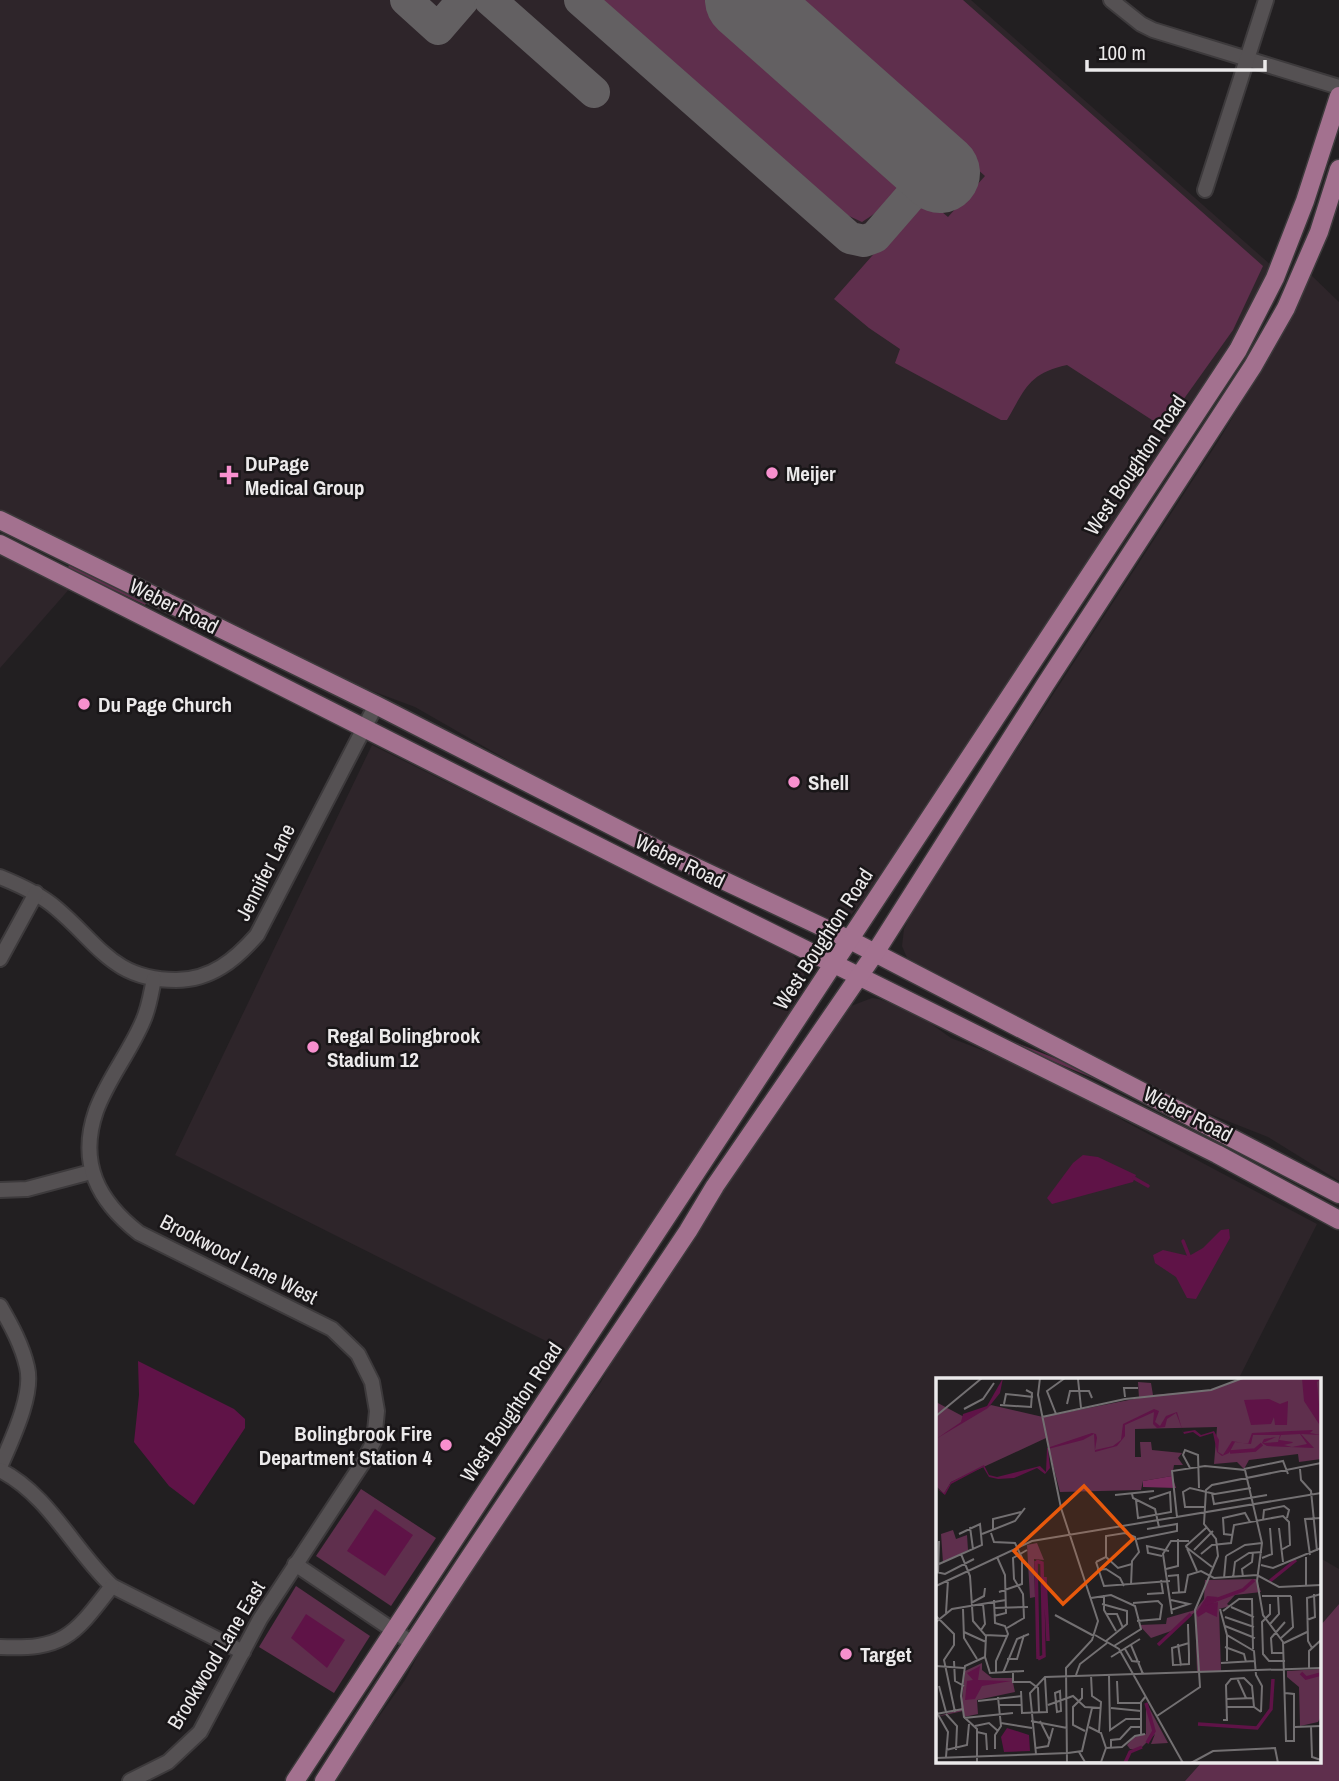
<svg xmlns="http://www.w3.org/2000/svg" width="1339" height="1781" viewBox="0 0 1339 1781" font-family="'Archivo Narrow',sans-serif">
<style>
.built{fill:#2e252a}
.green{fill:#5f2f4d}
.water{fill:#5f1347}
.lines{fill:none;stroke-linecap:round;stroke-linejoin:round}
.stream{stroke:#5f1347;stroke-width:3.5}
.taxiway{stroke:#636062;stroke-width:32}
.runway{stroke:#636062;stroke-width:80}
.minor-casing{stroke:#3d3a3c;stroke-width:18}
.major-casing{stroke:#3d3a3c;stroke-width:21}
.minor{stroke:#555153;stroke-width:14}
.major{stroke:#a3718f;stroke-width:18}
.poi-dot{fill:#f790ce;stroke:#191618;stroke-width:2.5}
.labels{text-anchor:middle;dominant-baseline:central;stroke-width:5;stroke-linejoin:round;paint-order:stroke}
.poi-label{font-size:21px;font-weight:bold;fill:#eceaeb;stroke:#191618;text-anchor:start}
.street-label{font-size:21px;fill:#eceaeb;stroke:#191618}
.inset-river{fill:none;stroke:#5f1347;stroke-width:3.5}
.inset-road{fill:none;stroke:#737072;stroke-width:2}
.view{fill:#e8590c;fill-opacity:0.15;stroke:#e8590c;stroke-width:3.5}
.inset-edge{fill:none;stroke:#eceaeb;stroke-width:3.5}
</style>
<rect width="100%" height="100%" fill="#221f21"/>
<g class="built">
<path d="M0 0H971L1272 266 1230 347 1177 422 1148 476 867 895 852 914 839 920 820 918 570 796 415 707 348 682 0 511Z"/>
<path d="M1311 275 1339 302V1181L1268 1137 1202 1111 936 975 907 958 902 946 904 929 915 906 1219 440 1278 342Z"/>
<path d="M0 551 71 587 0 668Z"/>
<path d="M372 745 792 954 803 968 805 980 803 987 782 1026 568 1352 175 1155Z"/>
<path d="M872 998 879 999 916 1013 951 1038 1039 1072 1071 1088 1124 1121 1317 1224 1238 1380H938V1762H1202L1185 1781H333L405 1680 437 1619 516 1500 601 1382 634 1320 825 1039 851 1006Z"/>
<path d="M1320 1558 1339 1569V1604L1320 1626Z"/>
</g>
<g class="green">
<path d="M593 0H706L903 173C897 198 882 209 862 222L836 210 792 175Z"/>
<path d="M780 0H963L1263 266 1233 330 1171 417 1160 421 1152 420 1067 365C1029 373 1025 389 1007 420H1001L895 363 900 349 869 328 834 299 924 197 948 217 985 176 957 151 954 153Z"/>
<path d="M69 565 108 580 148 600 145 605 68 568Z"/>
<path d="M1014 1042 1085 1070 1126 1092 1012 1044Z"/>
<path d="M361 1489 436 1538 391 1606 316 1556Z"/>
<path d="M296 1586 370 1636 334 1693 259 1647Z"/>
<path d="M1339 1604V1781H1185L1202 1762H1320V1626Z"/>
</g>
<g class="water">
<path d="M1083 1155 1098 1157 1136 1175 1133 1182 1052 1204 1047 1198 1073 1163Z"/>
<path d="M1229 1229 1230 1238 1196 1299 1187 1298 1176 1277 1155 1263 1153 1255 1163 1250 1189 1256 1203 1248 1221 1230Z"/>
<path d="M138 1361 234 1409 245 1419V1428L194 1505 169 1486 134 1442 139 1395Z"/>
<path d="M375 1509 413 1535 385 1576 347 1551Z"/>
<path d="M306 1614 345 1640 327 1668 291 1638Z"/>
</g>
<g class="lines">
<g class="stream">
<path d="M1134 1178 1148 1186"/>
<path d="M1183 1241 1189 1256"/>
</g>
<g class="taxiway">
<path d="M406 0 438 29 463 0"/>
<path d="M490 0 594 92"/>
<path d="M580 0 850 238 864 241 875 237 935 168"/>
</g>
<path class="runway" d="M745 0 940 173"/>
<g class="minor-casing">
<g id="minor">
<path d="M1111 0 1141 24 1153 30 1339 87"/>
<path d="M1205 190 1266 0"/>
<path d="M0 877C20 885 40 894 56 908 99 944 113 980 176 980 211 980 235 960 257 935L376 705"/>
<path d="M0 959 36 893"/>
<path d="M0 1190 27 1189 91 1172"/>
<path d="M0 1306C11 1325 22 1345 27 1367 34 1395 11 1441 0 1467"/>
<path d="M0 1470C49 1495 73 1549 112 1586L243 1652"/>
<path d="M295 1564 412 1643"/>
<path d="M0 1647C65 1650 74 1635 112 1586"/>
<path d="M130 1781 168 1762 200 1732 260 1619 362 1464 374 1441 377 1411 372 1382 358 1354 332 1329 139 1233C98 1201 78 1163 96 1111 107 1080 130 1052 143 1021 149 1008 151 993 154 979"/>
</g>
</g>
<g class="major-casing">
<g id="major">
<path d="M0 520 376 705 659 850 850 940 1339 1194"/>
<path d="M0 544 659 877 1217 1154 1339 1220"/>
<path d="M295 1781 1238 350 1275 278 1305 201 1339 96"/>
<path d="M324 1781C442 1595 566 1414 688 1231L715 1186 875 953 1045 685 1253 366 1286 308 1319 232 1339 169"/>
</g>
</g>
<use href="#minor" class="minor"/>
<use href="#major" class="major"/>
</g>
<g class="poi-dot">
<circle cx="772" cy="473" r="7"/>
<path d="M225.5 464.5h7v7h7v7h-7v7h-7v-7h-7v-7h7z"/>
<circle cx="84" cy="704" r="7"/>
<circle cx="794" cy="782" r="7"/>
<circle cx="313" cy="1047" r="7"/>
<circle cx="446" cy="1445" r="7"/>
<circle cx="846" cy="1654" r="7"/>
</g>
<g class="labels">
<g class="poi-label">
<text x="245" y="463">DuPage<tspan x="245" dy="24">Medical Group</tspan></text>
<text x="786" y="473">Meijer</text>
<text x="98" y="704">Du Page Church</text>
<text x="808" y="782">Shell</text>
<text x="327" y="1035">Regal Bolingbrook<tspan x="327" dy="24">Stadium 12</tspan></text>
<text x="432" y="1433" text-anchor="end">Bolingbrook Fire<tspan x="432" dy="24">Department Station 4</tspan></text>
<text x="860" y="1654">Target</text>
</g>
<g class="street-label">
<text transform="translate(1135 465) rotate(-56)">West Boughton Road</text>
<text transform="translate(174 606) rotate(27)">Weber Road</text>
<text transform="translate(680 861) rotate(26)">Weber Road</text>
<text transform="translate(265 872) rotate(-63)">Jennifer Lane</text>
<text transform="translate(823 939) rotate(-57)">West Boughton Road</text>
<text transform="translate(1188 1114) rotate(27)">Weber Road</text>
<text transform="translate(239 1259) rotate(27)">Brookwood Lane West</text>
<text transform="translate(511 1412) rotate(-56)">West Boughton Road</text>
<text transform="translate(216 1655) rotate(-59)">Brookwood Lane East</text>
</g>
</g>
<g transform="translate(936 1378)">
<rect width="385" height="385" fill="#221f21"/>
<path d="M306 0H385V81L363 84 362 76 313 82 308 91 301 84 278 86 281 49 199 51V79H205L204 64H215L216 72 246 75 242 80 247 87H238L236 98 207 103 205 112 124 114 110 60 15 104 8 116 0 108V24L32 41 55 27 107 39 203 20 202 4 215 5 217 17 275 12ZM17 152 20 161 31 157 32 172 7 185 5 156ZM101 165 108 182 98 181 99 219 94 220 91 167ZM320 201 325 214 299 217 291 226 294 228 283 231 285 293 261 294 259 234 238 252 215 260 203 247 230 246 231 240 259 232 268 221 269 202ZM46 285V292L56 300H76L79 314 41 322 42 336 28 339 27 333 0 339 25 331 29 293ZM385 291V338L382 344 364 348 363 309 351 299V293ZM210 324 232 365 215 366 219 356 204 371H194L191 367 198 359 210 356Z" fill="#5f2f4d"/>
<path d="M236 98 240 110 207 109V103Z" fill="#772b5d"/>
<path d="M67 0 64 15 52 30 0 61 25 44 27 36 51 28ZM366 0H385L381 4 385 49 368 23ZM333 21 344 26 352 23 351 47H339L338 39 335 46 315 47 308 22ZM218 31 223 33 219 44 224 48 230 38 241 34 247 54 259 52 265 57 278 53 283 62 282 74 287 77 296 63 312 66 316 55 377 52 374 55 385 57 365 56 378 70 331 68 326 65 328 61 340 59 327 65 342 64 344 57H317L315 66 299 64 293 75 286 78 281 74 277 55 264 59 257 54 248 56 240 35 231 41 229 49 221 50 217 46 218 34 189 47V58L181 68 159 74 158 56 147 62 112 71 114 90 109 96 101 90 78 100 62 101 53 99 47 89 15 106 9 117 0 110 8 115 15 104 48 87 53 97 61 99 104 88 110 94 111 70 156 55 160 56 161 60 159 72 177 68 185 62 187 46ZM364 56 371 66 356 69 348 67 356 65 357 64 343 62 345 57ZM271 218 282 219 269 226 282 224 281 239 270 234 262 239 260 235ZM44 288 42 302 75 303 46 308 39 321 29 322 31 303 37 302 31 295ZM71 350 93 357 94 373 68 374 65 359Z" fill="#5f1347" fill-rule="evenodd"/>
<path class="inset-river" d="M294 74 319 72 326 66M100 183 106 185 108 278 102 281M100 183 102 281M109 199 112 263M334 203 360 182M269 226 307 212 318 202M222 267 255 236M365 295 370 300 385 296M210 325 218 353 211 365M262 346 321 350 335 331 337 301M189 385 194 374 206 369"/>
<path class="inset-road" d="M104 0 102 17 125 130 162 243 156 262 130 290 131 385M135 0H169M142 1 145 30M189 19 188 10H202M68 26 70 16 97 19M131 26 134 13H153L156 20M64 27 95 29 96 15 90 12M28 31 47 21 58 5M120 36 111 13 129 0M0 38 46 0M106 39 189 21 275 12 307 0M254 90 247 77 249 72 262 77 263 110M308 91 347 83 352 96M364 91 365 102 375 113 381 173M276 115 278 126 331 117M196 116 197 120 219 131 223 149M179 117 218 113M200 122 202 140 235 134 234 114 213 121M268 129H249L247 114 254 110 279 116 315 110M241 139 236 93 269 88 309 92 326 165 321 203 327 237 347 264 350 363H358V316L349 315M327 142 328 132 348 128 353 132 351 140M34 149 37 171M343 150 347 184M57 152V141L85 134M55 155 58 164 79 165 86 180V206L63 214M46 156 79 143 89 130M296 157 288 156 287 140 309 135 314 144M201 161 241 153V146L211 151M250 169 276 189M258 172 277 153M25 176 34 198 37 243 50 258 49 279 29 288 25 318 28 339 41 351V385M265 176 276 167 295 165 298 147 347 138 353 144 354 167 345 172M374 177 369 141 385 140M226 178 212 175 211 168 233 173M290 178 309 167 326 165M170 179 182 190 196 186M370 179V208M326 180 336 176 334 150M160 184 170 179V158L189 155 199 159 203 174 196 183 195 207M160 184 168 208 234 203M3 186 46 167 44 146 23 156M325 187 337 190 385 170M230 191 242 188V161M161 192 170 191 184 200 188 208M261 193 250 168 270 150M0 194 9 196 38 181M2 195 3 163M232 198 242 197 243 214M307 199 306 191 316 184 317 174M288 200 290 178M297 200 299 184 313 175 326 174M0 208 96 163 385 115M236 215 249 214 252 197 265 193 278 200 321 197 343 209 385 207M211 216 227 215 225 202M168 217V232L180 253M326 218H355M155 220 175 217 199 228 205 251 178 268M58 222 59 245 69 248 72 256 60 283V295M35 225 48 218 49 210M197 225 222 223 226 227 224 241 201 243M166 226 191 233V246L170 263M334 226V236L326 244 327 276 333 283H349M295 229 318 239M58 230 92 229M27 231 28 260 41 281M284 231 291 257 318 273 320 297 326 308 325 334M235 232 253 226 235 222M287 233 303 221H316L317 271M10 235 12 202M170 236H181L187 250M236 236 227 176 235 163H253M119 237 158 258M0 238 18 256V267L8 282 19 334M58 238 70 235 69 197 61 179M289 239 318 249M371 242 379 239 378 216M0 244 16 231 70 222M252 246V248L253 276V286L237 287 236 270 253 265M334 246 343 236 342 218M289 248 319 260M71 250 88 240 87 216 78 201 77 180 91 172M45 252 49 246 47 226M28 254 50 264M49 257 71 258M159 257 183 271 247 385M291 257V283M345 260 357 249 355 218M348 265 371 254M242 266 245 288M195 267 207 296M289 269 308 276 310 284M376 270 372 263 371 220 385 216M189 271 196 283 204 284M348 275H336L335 260 349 244M49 279 54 295 88 293M175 279 204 261M71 281H81L88 257M18 283 19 303 28 308M285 285 319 283M0 288 28 290M373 290V273L385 262M67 295 81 261 93 256M77 295V304H94L102 310 103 334M140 297 144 286 171 265M155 297 156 318 165 324 163 354M173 297 174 352 190 341H205M301 300 310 320M181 303 182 325H205M3 308 10 334M146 310V320L137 329V347L149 353M85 313 86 335 111 334 109 300M124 313 125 333 121 334 119 315ZM291 321 318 320M42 323 86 318M62 327H86M112 327 137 318 149 329 165 330M291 329H318L325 334M175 330 205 333M0 333 12 354 10 379M0 336 27 331M10 336 21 348 20 372M221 338 264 309 259 232 282 178 280 161 268 146 270 112 276 107 385 85M28 340 77 335M287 342H291L290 307 295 301 308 300 316 308 318 329M95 343 131 350M104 343 114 363M65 345 96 350M39 348 53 345 62 353M375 348 376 379 385 382M153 349 165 355 170 370 186 369 199 358 209 356M359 349 385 348M41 354 50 356 51 372M205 356V324L210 318M100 370 112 368 117 350M175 370V362L184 361 195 349H205M59 371V357L65 348 62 319M10 372 31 367 33 346M143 374 149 384H165L170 370M132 375 146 373 156 330M100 376 94 315 109 299 385 290M0 380 132 375M255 385 277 373 339 370 342 385"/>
<path class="view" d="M148 108 197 161 127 226 78 173Z"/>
<rect width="385" height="385" class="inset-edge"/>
</g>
<path d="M1087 60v10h178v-10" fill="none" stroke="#eceaeb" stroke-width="3.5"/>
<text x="1098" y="60" font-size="21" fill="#eceaeb" stroke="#191618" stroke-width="5" paint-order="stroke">100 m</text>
</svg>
